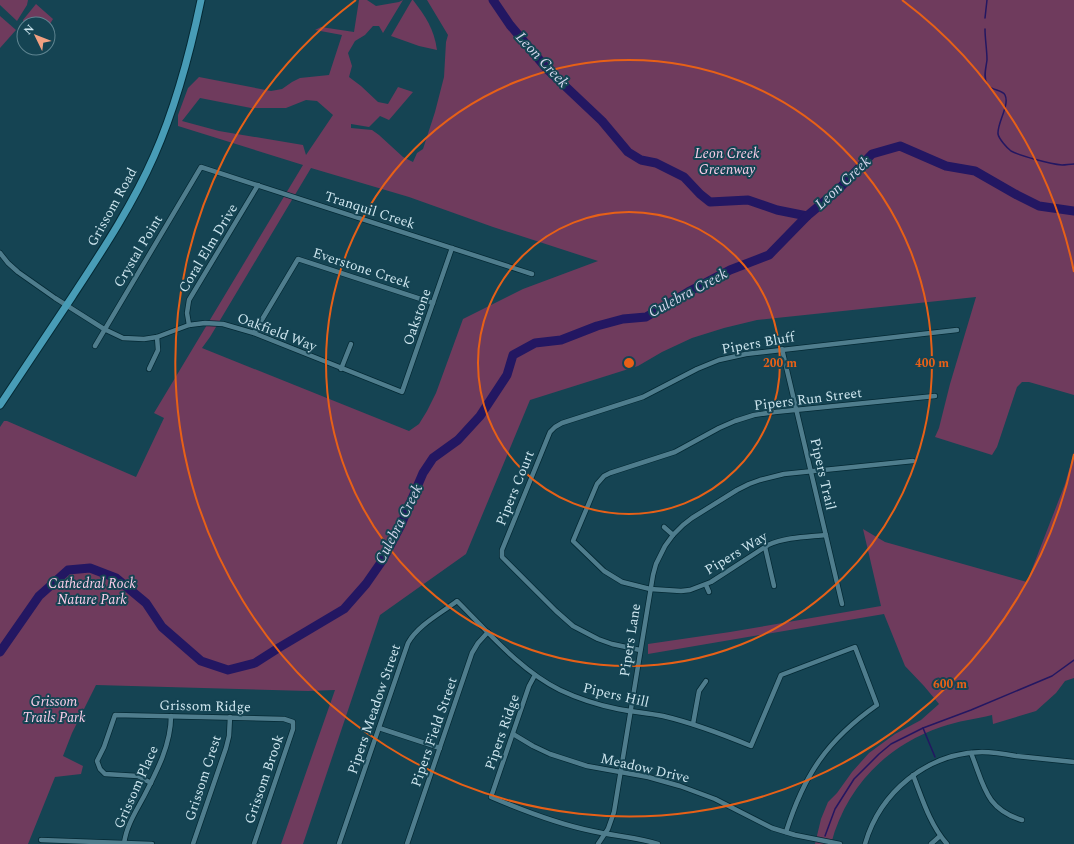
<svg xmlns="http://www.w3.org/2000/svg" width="1074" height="844" viewBox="0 0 1074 844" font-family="Spectral,serif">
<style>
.green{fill:#6f3b5d;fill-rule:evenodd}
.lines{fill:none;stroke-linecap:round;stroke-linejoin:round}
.stream{stroke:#231762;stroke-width:1.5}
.river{stroke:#231762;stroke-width:9}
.minor-casing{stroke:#042934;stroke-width:6}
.primary-casing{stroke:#042934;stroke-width:9}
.minor{stroke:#4f7d8d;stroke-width:4.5}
.primary{stroke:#489cb6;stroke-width:7}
.ring{fill:none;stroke:#e76017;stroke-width:2}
.labels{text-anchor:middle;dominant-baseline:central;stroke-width:4;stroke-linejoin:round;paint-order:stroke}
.park-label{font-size:14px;font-style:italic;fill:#fbcee9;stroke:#154453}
.street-label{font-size:14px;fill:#cee6ef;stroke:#154453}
.water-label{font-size:15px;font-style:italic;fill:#d3d5ec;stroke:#154453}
.centre{fill:#e76017;stroke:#154453;stroke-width:2}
.ring-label{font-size:12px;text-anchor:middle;font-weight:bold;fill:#e76017;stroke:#154453;stroke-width:4;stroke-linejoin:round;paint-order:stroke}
</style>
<rect width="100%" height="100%" fill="#154453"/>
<g class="green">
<path d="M0 0H28L27 5 17 21 0 5Z"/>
<path d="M359 0H367L376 6 399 2 403 0 383 33 379 26H373L365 35 355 41 348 53 352 66 349 77 361 86 378 102 388 104 398 87 413 92 389 120 380 116 369 127 351 124V128L372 130 379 135 403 157 413 162 417 153 423 149 435 112 444 77 446 42 448 35 427 0H1074V395L1029 382H1022L1017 387 997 447 992 455 935 437 939 428 950 384 976 297 757 320 724 328 692 338 662 352 638 366 530 400 466 554 380 615 303 844H281L335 690 308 691 96 685 72 733 63 756 83 766 81 774 55 777 28 844H0V427L4 421H7L136 477 164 418 154 413 303 165 178 126V115L188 88 199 77 271 91 282 89 292 82 300 78 329 75 342 35 315 30 321 27 354 32ZM200 98 251 108H286L306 100 317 101 333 115 306 155 303 145 219 131 182 121ZM311 168 409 197 493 227 598 261 523 289 463 319 436 393 427 411 419 424 409 431 202 348 210 337Z"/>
<path d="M412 0H413C426 17 434 29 437 50L419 46 391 36Z"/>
<path d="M36 4 53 19 48 27V24H24V25L23 20Z"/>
<path d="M0 16 16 30 0 48Z"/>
<path d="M1074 452V678L1065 681 1056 693 1036 711 993 724 992 715C976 719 958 721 941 727 886 746 846 787 831 844H815L821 819 828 802 837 793 852 772 869 753 895 734 921 720 939 704 924 686 905 666 884 614 648 654V644L730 632 881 606 863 529 885 542 1027 582 1065 484Z"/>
</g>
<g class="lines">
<g class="stream">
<path d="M985 18 987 0"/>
<path d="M985 29C985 39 987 50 987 60 986 68 983 77 987 84 991 91 1002 89 1005 95 1010 105 997 123 998 134 999 139 1007 148 1011 151 1021 156 1050 164 1062 165 1066 165 1070 164 1074 164"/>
<path d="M0 646H5"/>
<path d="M923 728 935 757"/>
<path d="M825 836 835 809 854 779 879 754 891 744 923 728 971 710 1052 676 1074 660"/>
</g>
<g class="river">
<path d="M493 0 510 25 547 69 602 121 628 152 641 160 656 163 684 177 700 194 710 202 748 200 777 210 807 216"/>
<path d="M0 652 39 596 68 570 90 568 116 578 146 603 162 627 201 661 228 670 255 663 280 647 344 609 366 584 382 561 400 527 423 473 433 458 458 440 480 416 507 375 513 355 535 343 561 340 597 326 623 319 646 317 688 292 730 270 769 255 807 216 838 190 872 154 900 146 946 166 975 171 1017 195 1039 206 1074 211"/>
</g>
<g class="minor-casing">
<g id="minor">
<path d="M0 253 8 263 18 272 55 298 104 329 123 338 144 339 157 337 189 325 205 323 223 324 254 333 402 392 452 248"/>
<path d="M189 325 187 313 189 300 258 185"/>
<path d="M254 333 298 259 433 303"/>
<path d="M95 346 201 167 532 274"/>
<path d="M782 349 842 604"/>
<path d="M149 369 158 350 157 337"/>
<path d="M341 369 351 344"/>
<path d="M664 527 673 535"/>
<path d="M826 535C806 537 786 537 768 545L711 582 690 590 681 591 650 589 622 582 604 571 573 541 597 484 604 476 610 473 675 452 719 428 735 421 754 415 775 412 935 396"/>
<path d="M765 547 774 586"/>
<path d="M706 585 709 592"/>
<path d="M640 650 612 644 598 639 573 626 556 611 502 557V550L550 432 555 427 562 423 643 397 697 369 719 360 746 354 957 330"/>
<path d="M535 675 529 686 491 797C524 811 557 824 592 831 614 836 637 837 658 844"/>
<path d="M693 724 699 691 706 681"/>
<path d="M379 728 440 748"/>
<path d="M513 734 533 746 550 754 587 766 648 777 680 786 715 799 772 828 795 835 840 844"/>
<path d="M971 753C984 785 985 809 1022 820"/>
<path d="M913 775C922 798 930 825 947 844"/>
<path d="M151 783 138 776 105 774 100 769 97 761 104 747 115 715 284 719 293 722V729L254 844"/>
<path d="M41 840 152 844"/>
<path d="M124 844C126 827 135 813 143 798 156 773 171 745 171 716"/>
<path d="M193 844 226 748 229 736 230 717"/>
<path d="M339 844 408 643C418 625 440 614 457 601 488 632 521 671 560 690 579 699 598 705 618 709 633 712 648 713 663 716 693 723 722 734 751 746L781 675 855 647 877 705C827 740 804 775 786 832"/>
<path d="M407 844 472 653 478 643 488 632"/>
<path d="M598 844 608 829 614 812 653 575 656 564 665 546 673 535 683 525 692 518 737 490 749 484 760 480 784 474 913 461"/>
<path d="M865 844C880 792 927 753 982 752 994 752 1005 754 1016 756 1035 758 1055 760 1074 762"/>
<path d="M931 844 940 836"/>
</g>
</g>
<g class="primary-casing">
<path id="primary" d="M0 405C24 369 48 333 72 297 102 251 132 206 154 156 176 106 190 53 201 0"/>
</g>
<use href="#minor" class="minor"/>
<use href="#primary" class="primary"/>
</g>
<g class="ring">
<circle cx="629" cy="363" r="151"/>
<circle cx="629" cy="363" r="303"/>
<path d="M1074 454A454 454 0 1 1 356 0M902 0A454 454 0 0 1 1074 272"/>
</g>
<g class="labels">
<g class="park-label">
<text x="727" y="153">Leon Creek<tspan x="727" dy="16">Greenway</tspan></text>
<text x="92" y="583">Cathedral Rock<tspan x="92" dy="16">Nature Park</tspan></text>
<text x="54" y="701">Grissom<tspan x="54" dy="16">Trails Park</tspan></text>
</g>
<g class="street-label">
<text transform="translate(112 207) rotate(-61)">Grissom Road</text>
<text transform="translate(370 210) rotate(18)">Tranquil Creek</text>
<text transform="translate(208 248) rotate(-59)">Coral Elm Drive</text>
<text transform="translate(138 251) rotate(-59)">Crystal Point</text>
<text transform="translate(362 268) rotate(18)">Everstone Creek</text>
<text transform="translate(417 317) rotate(-71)">Oakstone</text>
<text transform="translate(277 332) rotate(21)">Oakfield Way</text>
<text transform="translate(758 343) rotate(-10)">Pipers Bluff</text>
<text transform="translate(808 399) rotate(-7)">Pipers Run Street</text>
<text transform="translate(823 474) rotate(77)">Pipers Trail</text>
<text transform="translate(515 488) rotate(-68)">Pipers Court</text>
<text transform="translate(736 553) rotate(-31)">Pipers Way</text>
<text transform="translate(630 640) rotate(-81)">Pipers Lane</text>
<text transform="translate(616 695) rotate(13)">Pipers Hill</text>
<text transform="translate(205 706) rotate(1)">Grissom Ridge</text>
<text transform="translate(374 709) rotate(-71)">Pipers Meadow Street</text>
<text transform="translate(434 732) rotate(-71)">Pipers Field Street</text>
<text transform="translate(502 732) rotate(-71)">Pipers Ridge</text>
<text transform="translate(645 768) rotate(13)">Meadow Drive</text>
<text transform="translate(203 778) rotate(-72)">Grissom Crest</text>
<text transform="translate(264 779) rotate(-71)">Grissom Brook</text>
<text transform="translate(136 787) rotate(-66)">Grissom Place</text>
</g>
<g class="water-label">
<text transform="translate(542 60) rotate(47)">Leon Creek</text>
<text transform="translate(843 183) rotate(-43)">Leon Creek</text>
<text transform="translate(688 293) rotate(-28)">Culebra Creek</text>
<text transform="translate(399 524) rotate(-63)">Culebra Creek</text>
</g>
</g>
<circle cx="629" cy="363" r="6" class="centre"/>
<g class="ring-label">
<text x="780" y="367">200 m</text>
<text x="932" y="367">400 m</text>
<text x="950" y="688">600 m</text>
</g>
<g transform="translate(36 36) rotate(313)"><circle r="19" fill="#154453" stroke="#5f8591"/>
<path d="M0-3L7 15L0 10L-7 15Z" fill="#f2a081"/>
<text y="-6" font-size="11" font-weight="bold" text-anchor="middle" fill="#cee6ef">N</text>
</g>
</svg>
